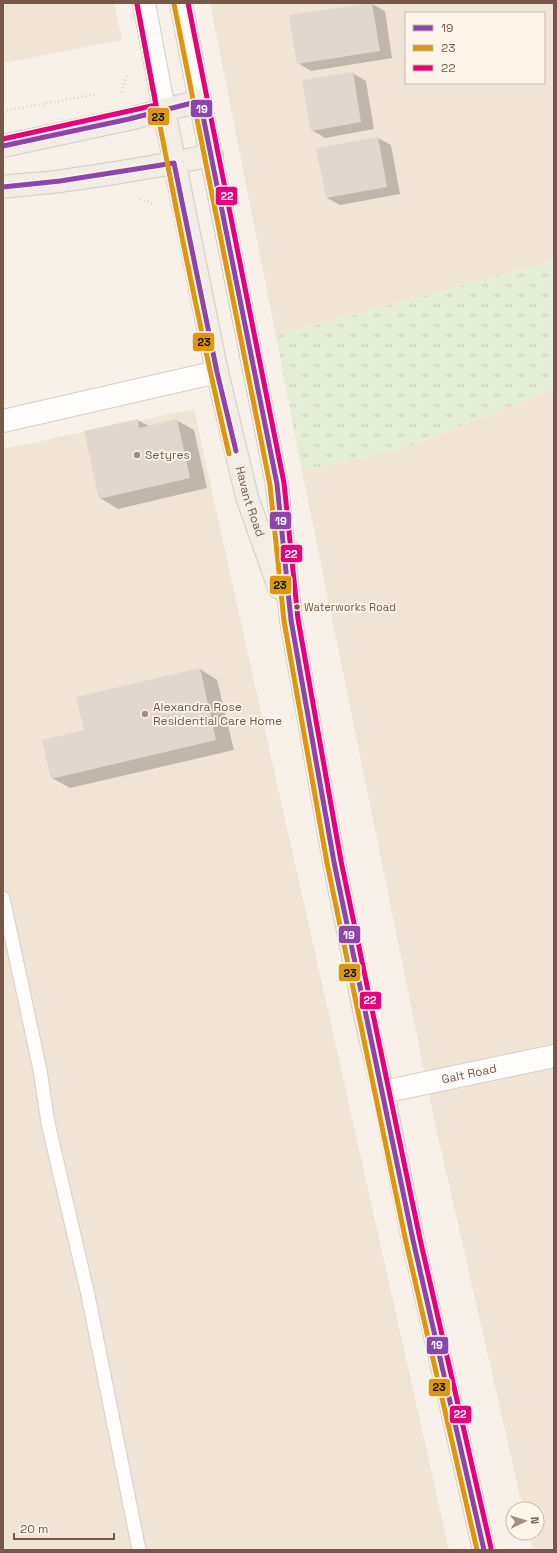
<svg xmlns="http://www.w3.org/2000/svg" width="557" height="1553" viewBox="0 0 557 1553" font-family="'Space Grotesk',sans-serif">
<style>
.residential{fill:#f0e4d7;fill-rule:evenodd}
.grass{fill:url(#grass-tufts)}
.shadow{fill:#0003}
.building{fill:#e1d7cf}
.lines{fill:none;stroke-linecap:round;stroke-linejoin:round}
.lane-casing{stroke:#d6cec7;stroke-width:15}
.street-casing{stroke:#d6cec7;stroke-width:24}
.secondary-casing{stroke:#d6cec6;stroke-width:24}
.primary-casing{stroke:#d5ccc6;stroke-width:24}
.path{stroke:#d8d0cb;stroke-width:2.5;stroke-dasharray:1 3;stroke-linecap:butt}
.lane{stroke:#fefdfc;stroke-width:13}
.street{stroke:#fefdfc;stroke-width:22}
.secondary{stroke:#fefdfc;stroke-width:22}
.primary{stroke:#f2ede5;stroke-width:22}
.bus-1-casing{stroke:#fff6eb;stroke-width:8}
.bus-2-casing{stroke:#fff6eb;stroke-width:8}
.bus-3-casing{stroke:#fff6eb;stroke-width:8}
.bus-1{stroke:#8e44ad;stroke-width:5}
.bus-2{stroke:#dd960f;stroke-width:5}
.bus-3{stroke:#e5007d;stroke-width:5}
.poi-dot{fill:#a28e82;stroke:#fff6eb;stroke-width:1.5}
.bus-dot{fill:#75584a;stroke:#fff6eb;stroke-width:1.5}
.labels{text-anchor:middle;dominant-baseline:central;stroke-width:3.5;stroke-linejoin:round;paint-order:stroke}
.bus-label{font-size:11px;fill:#75584a;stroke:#fff6eb;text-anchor:start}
.poi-label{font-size:12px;fill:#75584a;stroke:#fff6eb;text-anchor:start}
.street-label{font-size:12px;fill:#75584a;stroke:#fff6eb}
.line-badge{stroke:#fff6eb;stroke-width:1.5}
.badge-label{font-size:11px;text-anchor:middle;font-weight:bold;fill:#fff}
.pale-badge-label{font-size:11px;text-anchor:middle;font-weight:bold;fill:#111}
</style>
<defs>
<pattern id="grass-tufts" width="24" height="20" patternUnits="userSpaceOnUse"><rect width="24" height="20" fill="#e4edd5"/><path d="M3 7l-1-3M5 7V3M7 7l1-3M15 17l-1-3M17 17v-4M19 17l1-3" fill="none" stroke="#c7cdb8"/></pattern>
</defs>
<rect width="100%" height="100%" fill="#f7f1ea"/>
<g class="residential">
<path d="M3 3H114L122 40 3 63Z"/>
<path d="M210 3H554V261L276 336ZM406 13H544V83H406Z"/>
<path d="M554 389V1550H533L529 1533H537V1509H523L434 1119 302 471 407 447Z"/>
<path d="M194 409 237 605 449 1550H3V449Z"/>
</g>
<path class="grass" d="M554 261V389L407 447 302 471 276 336Z"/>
<g class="shadow">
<path d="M372 4 385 11 392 58 311 71 298 63Z"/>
<path d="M352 73 366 81 374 129 325 138 312 130Z"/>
<path d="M378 138 391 145 400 194 340 205 327 198Z"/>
<path d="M137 420 149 426 176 420 194 430 207 488 118 509 100 498Z"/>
<path d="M200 669 217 680 234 750 70 788 52 778 85 731Z"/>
</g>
<g class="building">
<path d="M372 3 380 51 297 64 289 15Z"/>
<path d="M353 72 361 122 311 131 302 80Z"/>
<path d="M378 137 387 187 326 198 316 148Z"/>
<path d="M138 419 139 428 177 419 190 478 99 499 84 431Z"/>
<path d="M200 668 216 740 51 779 42 740 84 730 76 697Z"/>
</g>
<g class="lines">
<g class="lane-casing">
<path id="lane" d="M3 898 40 1070 48 1123 88 1295 139 1550"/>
</g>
<g class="street-casing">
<g id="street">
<path d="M3 421 217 372"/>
<path id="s1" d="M383 1092 554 1056"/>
</g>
</g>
<g class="secondary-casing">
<g id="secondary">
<path d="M144 3 164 110"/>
<path d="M181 3 200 101"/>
</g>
</g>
<g class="primary-casing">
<g id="primary">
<path id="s2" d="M164 110 217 372 247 497 279 588"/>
<path d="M3 146 129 119 200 101 277 484 291 620 334 862 366 1020 383 1092 413 1240 484 1550"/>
<path d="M3 187C22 184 42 184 61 181 111 174 162 166 212 155"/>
</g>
</g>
<g class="path">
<path d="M122 92V90L127 76"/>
<path d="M3 111 98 94"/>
<path d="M140 199 149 202 153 205"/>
</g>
<use href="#lane" class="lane"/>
<use href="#street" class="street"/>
<use href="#secondary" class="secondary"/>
<use href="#primary" class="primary"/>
<g class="bus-1-casing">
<g id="bus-1">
<path d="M3 146 129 119 200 101 277 484 291 620 334 862 413 1240 484 1550"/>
<path d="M3 187 60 181 174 163 217 372 236 451"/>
</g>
</g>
<g class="bus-2-casing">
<g id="bus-2">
<path d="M137 4C165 155 194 305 229 454"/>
<path d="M174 4 270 485 284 621 327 863 406 1242 477 1550"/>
</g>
</g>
<g class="bus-3-casing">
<g id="bus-3">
<path d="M188 3 284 483 298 619 341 861 420 1239 491 1548"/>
<path d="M3 139 156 105 137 4"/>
</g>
</g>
<use href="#bus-1" class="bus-1"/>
<use href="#bus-2" class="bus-2"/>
<use href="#bus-3" class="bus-3"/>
</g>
<g class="poi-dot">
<circle cx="137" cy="455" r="4"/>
<circle cx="145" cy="714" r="4"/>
</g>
<circle class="bus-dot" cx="297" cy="607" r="3.5"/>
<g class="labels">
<g class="bus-label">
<text x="304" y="607">Waterworks Road</text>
</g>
<g class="poi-label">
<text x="145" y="455">Setyres</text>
<text x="153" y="707">Alexandra Rose<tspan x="153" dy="14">Residential Care Home</tspan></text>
</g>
<g class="street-label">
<text stroke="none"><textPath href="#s2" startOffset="401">Havant Road</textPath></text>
<text stroke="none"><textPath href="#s1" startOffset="88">Galt Road</textPath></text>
</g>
</g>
<g class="line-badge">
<rect x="190" y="99" width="23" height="19" rx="4" fill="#8e44ad"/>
<rect x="147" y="107" width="23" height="19" rx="4" fill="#dd960f"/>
<rect x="215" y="186" width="23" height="20" rx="4" fill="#e5007d"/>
<rect x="192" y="332" width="23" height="20" rx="4" fill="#dd960f"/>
<rect x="269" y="511" width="23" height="19" rx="4" fill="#8e44ad"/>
<rect x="280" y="544" width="23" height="19" rx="4" fill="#e5007d"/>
<rect x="269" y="575" width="23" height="20" rx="4" fill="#dd960f"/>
<rect x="338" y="925" width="23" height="19" rx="4" fill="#8e44ad"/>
<rect x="338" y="963" width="23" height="19" rx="4" fill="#dd960f"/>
<rect x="359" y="991" width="23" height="19" rx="4" fill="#e5007d"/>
<rect x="426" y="1336" width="23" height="19" rx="4" fill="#8e44ad"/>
<rect x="428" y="1378" width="23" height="19" rx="4" fill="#dd960f"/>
<rect x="449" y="1405" width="23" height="19" rx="4" fill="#e5007d"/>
</g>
<g class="badge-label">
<text x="202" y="113">19</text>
<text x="227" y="200">22</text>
<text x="281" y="525">19</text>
<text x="291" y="558">22</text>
<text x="349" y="939">19</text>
<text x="370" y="1004">22</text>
<text x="437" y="1349">19</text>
<text x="460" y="1418">22</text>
</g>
<g class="pale-badge-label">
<text x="158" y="121">23</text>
<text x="204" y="346">23</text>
<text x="280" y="589">23</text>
<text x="350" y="977">23</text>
<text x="439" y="1391">23</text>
</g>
<rect width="557" height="1553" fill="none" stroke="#75584a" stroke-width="8"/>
<rect x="405" y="12" width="140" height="72" fill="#fff6eb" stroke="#c8b7ab"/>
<rect x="413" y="25" width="20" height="6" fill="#8e44ad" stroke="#c8b7ab"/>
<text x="441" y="32" font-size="12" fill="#75584a">19</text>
<rect x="413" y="45" width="20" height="6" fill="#dd960f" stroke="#c8b7ab"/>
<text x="441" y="52" font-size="12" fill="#75584a">23</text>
<rect x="413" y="65" width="20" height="6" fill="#e5007d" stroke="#c8b7ab"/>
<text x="441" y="72" font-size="12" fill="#75584a">22</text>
<g transform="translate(525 1521) rotate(86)"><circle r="19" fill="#fff6eb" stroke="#c8b7ab"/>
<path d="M0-3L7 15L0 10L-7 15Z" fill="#a28e82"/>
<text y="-6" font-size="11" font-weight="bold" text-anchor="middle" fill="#75584a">N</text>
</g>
<path d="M14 1533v6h100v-6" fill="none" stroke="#75584a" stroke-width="2"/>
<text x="20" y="1533" font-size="12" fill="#75584a" stroke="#fff6eb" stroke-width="3" paint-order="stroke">20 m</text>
</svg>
